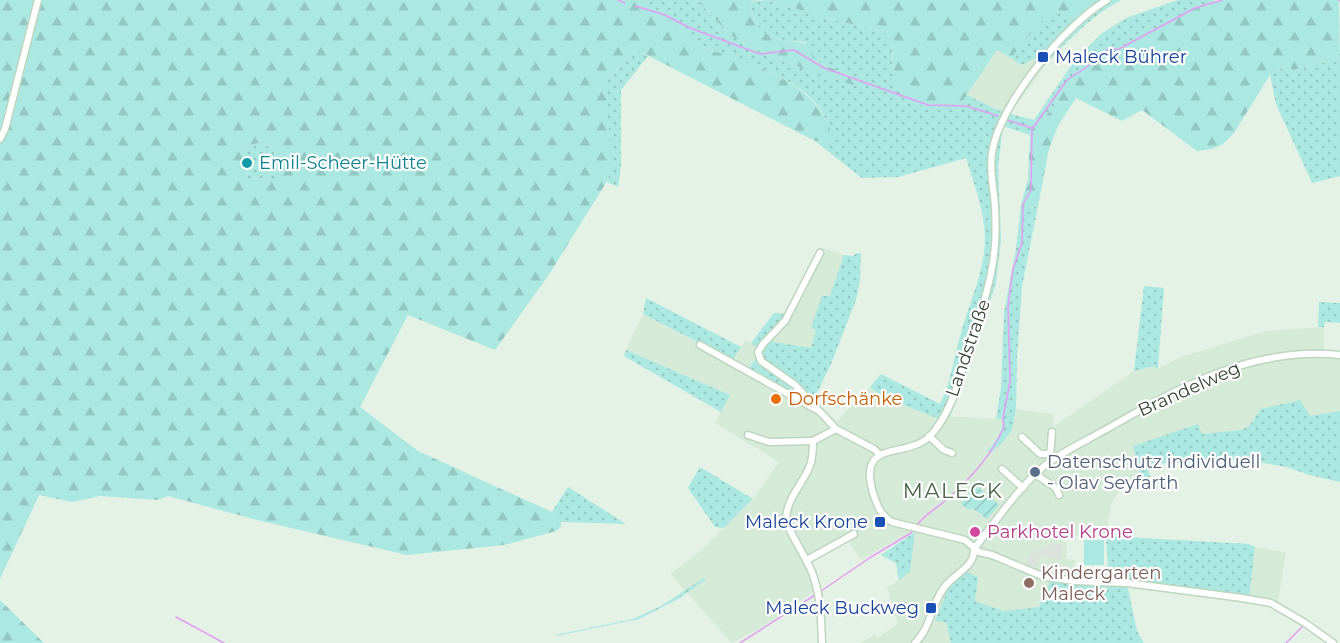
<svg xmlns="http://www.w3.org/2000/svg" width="1340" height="643" viewBox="0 0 1340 643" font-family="Montserrat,sans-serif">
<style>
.residential{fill:#d5ead7}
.grass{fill:url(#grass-dots)}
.forest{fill:url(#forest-firs);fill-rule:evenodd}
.garden{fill:url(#garden-furrows)}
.pitch{fill:#aae8e1}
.parking{fill:#dce2dc}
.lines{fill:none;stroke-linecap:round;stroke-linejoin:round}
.stream{stroke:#e49df2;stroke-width:1.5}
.minor-casing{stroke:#bdd6bf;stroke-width:9}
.minor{stroke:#fff;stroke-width:6}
.transit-dot{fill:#1a4fb4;stroke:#fff;stroke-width:2}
.culture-dot{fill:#0f9aa8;stroke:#fff;stroke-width:2}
.food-dot{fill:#e8710a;stroke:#fff;stroke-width:2}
.service-dot{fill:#5c6f8a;stroke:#fff;stroke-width:2}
.hotel-dot{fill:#d1479c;stroke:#fff;stroke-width:2}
.education-dot{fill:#8d6e63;stroke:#fff;stroke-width:2}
.labels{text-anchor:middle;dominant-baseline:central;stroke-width:4.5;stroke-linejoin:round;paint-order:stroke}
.transit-label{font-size:18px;fill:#164399;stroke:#fff;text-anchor:end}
.culture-label{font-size:18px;fill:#0d838f;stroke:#fff;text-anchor:start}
.street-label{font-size:18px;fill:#334434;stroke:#fff}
.food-label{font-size:18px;fill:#c56008;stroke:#fff;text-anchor:start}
.service-label{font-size:18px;fill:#4e5e75;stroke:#fff;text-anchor:start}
.hotel-label{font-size:18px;fill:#b23c85;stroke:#fff;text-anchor:start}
.education-label{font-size:18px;fill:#785e54;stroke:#fff;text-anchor:start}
.quarter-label{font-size:21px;letter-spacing:1.5px;fill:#4a674b;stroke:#fff}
</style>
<defs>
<pattern id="grass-dots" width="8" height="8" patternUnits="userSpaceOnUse" patternTransform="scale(1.5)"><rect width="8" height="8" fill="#aae8e1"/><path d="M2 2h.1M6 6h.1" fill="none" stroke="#93c8c2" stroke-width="1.8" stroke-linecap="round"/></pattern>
<pattern id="forest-firs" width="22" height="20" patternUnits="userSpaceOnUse" patternTransform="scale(1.5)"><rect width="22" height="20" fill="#aae8e1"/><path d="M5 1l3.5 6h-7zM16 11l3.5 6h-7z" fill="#93c8c2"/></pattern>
<pattern id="garden-furrows" width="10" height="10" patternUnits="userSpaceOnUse" patternTransform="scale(1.5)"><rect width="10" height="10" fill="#aae8e1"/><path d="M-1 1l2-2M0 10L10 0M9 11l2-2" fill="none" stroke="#93c8c2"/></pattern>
</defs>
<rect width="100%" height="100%" fill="#e3f2e5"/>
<g class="residential">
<path d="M998 49 1044 54 1050 59 1010 114 1000 111 967 95Z"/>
<path d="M819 247 844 255 830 296H822L811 328 816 330 811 349 774 342 766 337 783 318Z"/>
<path d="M643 314 732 360 746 340 758 347 757 356 748 369 765 379 801 395 806 390 837 422 853 403 870 387 892 406 896 402 939 419 940 416 1002 419V429L988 451 1012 430 1016 409 1054 414 1053 427 1134 371 1154 366 1156 369 1181 357 1266 331 1324 327V351L1340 352V411L1310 416 1261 409 1249 426 1241 430 1202 434 1198 425 1133 446 1142 479 1124 485 1111 503 1106 536 1075 535 1064 538 1063 542 1067 543 1066 559 1075 560 1073 582 1039 607 1004 611 975 601 936 621H946L951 643H859L875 635 878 638 898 623 887 587 903 578 915 533 910 532 861 560 847 539 810 561 821 586 764 626 732 643 670 574 699 552 751 502 779 462 715 423 730 395 626 350Z"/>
<path d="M1255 547 1286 552 1277 607 1249 599Z"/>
</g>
<g class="grass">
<path d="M645 0H697L730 35 753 48 799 67 856 78 813 60 805 42C771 39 756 39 750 2L767 0 834 20 883 31 892 41 893 73 960 105 967 95 1000 111 1034 120 1075 60 1101 34 1126 18 1178 0H1214L1215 2 1195 8 1119 49 1107 50 1086 67 1083 73 1062 91 1055 105 1041 122 1034 120 1030 135 1003 126 998 166 1001 239 996 283 965 378 950 417 940 416 939 419 896 402 892 406 870 387 881 374 940 404C951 382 954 357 961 333 969 303 985 271 985 239 985 212 974 184 966 158L898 177 862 178 815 141 833 142C830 133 828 124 824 116 805 76 743 64 706 48 687 40 662 14 645 0Z"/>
<path d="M1099 0H1121C1093 15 1073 36 1050 59L1044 54 1021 65 1011 58 1040 22 1055 10 1073 22 1090 5Z"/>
<path d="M639 51 648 56 621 90V167L618 187 607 182 609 178 605 79Z"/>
<path d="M1334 61 1340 63V176L1312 183 1276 104 1270 75 1287 65 1294 70 1312 64Z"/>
<path d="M259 143 274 148 275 178 248 179 247 160 242 153 244 146Z"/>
<path d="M1021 205 1031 208 1038 206 1022 286 1017 357 1016 409 1012 430 1002 443 990 453 987 451C995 442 1004 431 1002 419H996L1001 388 1004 312 1016 249Z"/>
<path d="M857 253H861L860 281 856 300 831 364 814 399 806 391 801 395 748 370 757 356 758 348 751 343 774 313 786 314 779 325 767 338 774 342 811 348 816 330 811 328 822 296H830L844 255 853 256Z"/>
<path d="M1144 286 1164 288 1158 368 1156 369 1154 366 1134 371Z"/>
<path d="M646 298 741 347 733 360 643 314Z"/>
<path d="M1319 302 1340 303V323L1325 322 1324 327H1318Z"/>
<path d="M626 350 730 395 721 412 624 356Z"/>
<path d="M1300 400 1310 416 1340 411V482L1309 475 1290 468 1249 460 1147 464 1150 477 1142 479 1133 446 1198 424 1202 434 1241 430 1249 426 1261 409Z"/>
<path d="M700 467 753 499 724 528 715 527 688 488Z"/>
<path d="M568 487 626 524 561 522 552 512Z"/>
<path d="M915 532 910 571 899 581 896 563 881 555Z"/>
<path d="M1106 536 1249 544 1255 547 1249 599 1127 584 1137 631 1144 643H951L946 622 935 621 948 589 966 572 978 577 975 601 1004 611 1039 607 1051 580 1109 582Z"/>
<path d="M704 578 706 579 678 599 639 619 555 636V635L633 619 661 606Z"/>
</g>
<g class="forest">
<path d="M0 0H645C664 15 682 33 702 46 711 52 723 53 733 57 778 75 821 89 834 142L815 141 639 51 605 79 611 160 609 178 550 273 495 350 408 315 360 407 418 451 552 512 561 522V527L556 531 504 545 407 555 257 520 168 496 158 500 100 496 72 502 39 495 0 579ZM259 143 274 148 275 178 248 179 247 160 242 152 244 146Z"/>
<path d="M697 0H758L750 2C754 29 763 37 790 41 800 42 805 42 812 49L813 60 856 78V86L799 67 753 48 730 35Z"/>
<path d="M767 0H1099L1090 5 1073 22 1055 10 1040 22 1011 58 997 50 960 105 935 111 901 97 894 86 892 41 883 31 834 20Z"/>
<path d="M1221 0H1339L1340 63C1325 59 1308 65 1294 70L1286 65 1270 75 1234 133 1223 144 1212 149 1197 151 1142 110 1122 121 1076 98 1058 126 1049 149 1038 206 1031 208 1021 205 1028 179 1030 135 1034 120 1041 122 1055 105 1062 91 1083 73 1086 67 1107 50 1119 49 1195 8Z"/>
<path d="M0 600 44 643H0Z"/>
</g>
<path class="garden" d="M976 485 999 505 987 519 972 508 969 510 961 504 965 496Z"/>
<rect class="pitch" x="1084" y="540" width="20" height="25"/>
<path class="parking" d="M1050 543 1063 545 1061 560 1045 556 1038 559 1032 573 1023 570 1031 552 1044 549 1049 546Z"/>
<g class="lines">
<g class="stream">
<path d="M618 0 625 3"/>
<path d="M1339 0 1340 1"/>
<path d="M635 6 665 15 690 28 760 54 794 50 824 68 928 105 966 106 998 116"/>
<path d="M1007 120 1032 128"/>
<path d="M917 525C925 514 936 509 946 500 968 481 992 455 1004 427L1003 418 1010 381 1008 307 1013 269 1022 243 1023 204 1031 190 1032 129 1067 80 1094 62 1107 50 1119 49 1195 8 1222 0"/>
<path d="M821 591 871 557 911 533 914 529"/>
<path d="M176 617 224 643"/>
<path d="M740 643 815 595"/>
<path d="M1286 643 1303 626"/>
</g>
<g class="minor-casing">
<g id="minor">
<path d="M1107 0C1065 25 999 104 992 153 989 171 994 189 995 207 996 225 996 244 993 262 987 299 973 335 962 371 956 393 945 420 930 436 906 460 857 437 873 493 877 505 880 515 892 522L965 540 979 552 992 555 1042 576 1074 581 1127 583 1242 598 1271 603 1305 623 1333 643"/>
<path d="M0 139 5 129 38 0"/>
<path d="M820 253 785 321 763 344 758 352 761 361 795 385 836 429"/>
<path d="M700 345 817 410"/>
<path d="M748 435 769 442 813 441"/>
<path d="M929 436 944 450 952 453"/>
<path d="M1022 437 1040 454H1050"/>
<path d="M1050 456 1052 432"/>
<path d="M1002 469 1023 488"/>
<path d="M1035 474 1056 488 1059 495"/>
<path d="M974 549C995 522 1016 491 1042 468 1059 453 1084 442 1105 430 1178 388 1252 346 1340 355"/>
<path d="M807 560 854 534"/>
<path d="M822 643C821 619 821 598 813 575 809 562 785 526 786 518 787 499 802 484 809 468 813 460 813 450 813 441L836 429 874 449 879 454"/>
<path d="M915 643C932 627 931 602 946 585 956 573 975 566 974 549"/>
</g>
</g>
<use href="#minor" class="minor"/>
</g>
<g class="transit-dot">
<rect x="1037" y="51" width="12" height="12" rx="3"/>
<rect x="874" y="516" width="12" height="12" rx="3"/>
<rect x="925" y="602" width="12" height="12" rx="3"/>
</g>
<circle class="culture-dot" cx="247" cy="163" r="6"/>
<circle class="food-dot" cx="776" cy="399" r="6"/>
<circle class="service-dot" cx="1035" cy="472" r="6"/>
<circle class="hotel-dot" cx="975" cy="532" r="6"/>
<circle class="education-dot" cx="1029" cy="583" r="6"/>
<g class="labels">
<g class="transit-label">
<text x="1055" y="57" text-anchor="start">Maleck Bührer</text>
<text x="868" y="522">Maleck Krone</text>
<text x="919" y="608">Maleck Buckweg</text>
</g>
<g class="culture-label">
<text x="259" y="163">Emil-Scheer-Hütte</text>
</g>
<g class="street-label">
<text transform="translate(968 348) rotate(-71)">Landstraße</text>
<text transform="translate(1189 389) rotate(-24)">Brandelweg</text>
</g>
<g class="food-label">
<text x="788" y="399">Dorfschänke</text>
</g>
<g class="service-label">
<text x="1047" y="462">Datenschutz individuell<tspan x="1047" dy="21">- Olav Seyfarth</tspan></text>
</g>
<g class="hotel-label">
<text x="987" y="532">Parkhotel Krone</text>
</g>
<g class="education-label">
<text x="1041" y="573">Kindergarten<tspan x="1041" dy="21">Maleck</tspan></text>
</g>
<g class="quarter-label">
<text x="953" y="490">MALECK</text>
</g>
</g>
</svg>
